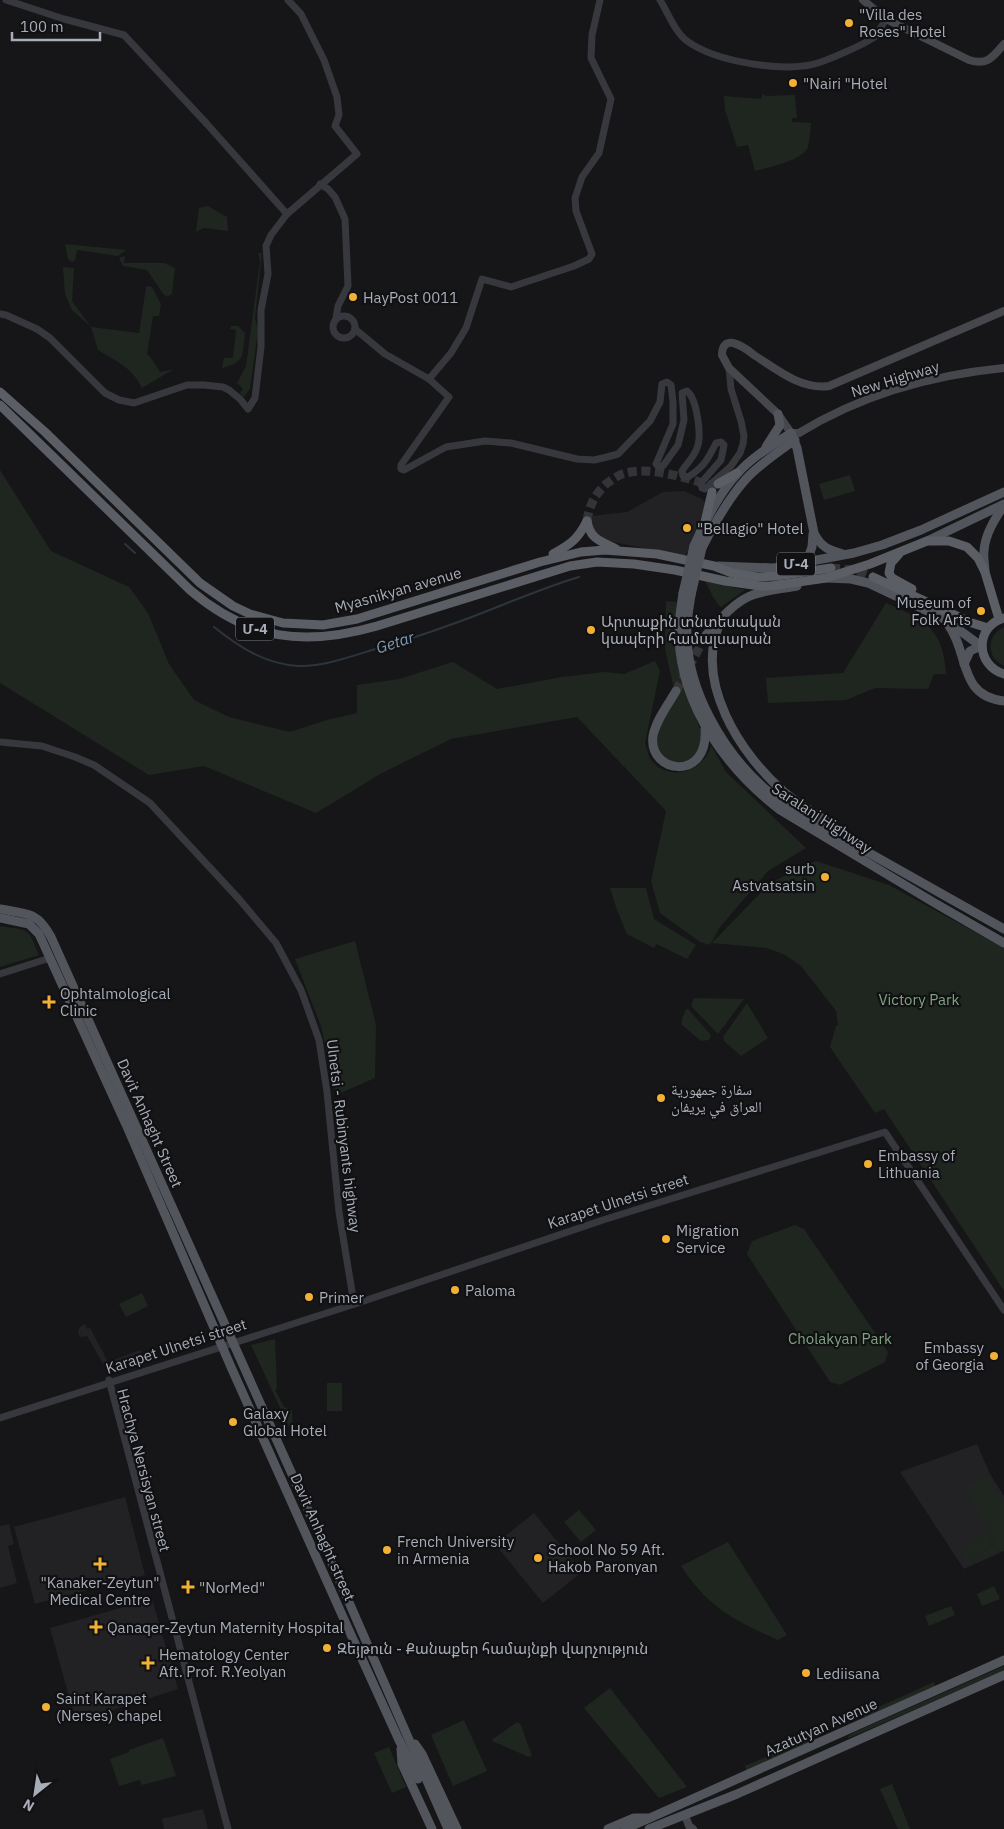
<svg xmlns="http://www.w3.org/2000/svg" width="1004" height="1829" viewBox="0 0 1004 1829" font-family="'IBM Plex Sans','Noto Naskh Arabic','Noto Sans Armenian',sans-serif">
<style>
.built{fill:#222225}
.green{fill:#1e261f}
.lines{fill:none;stroke-linecap:round;stroke-linejoin:round}
.stream{stroke:#2c353c;stroke-width:2}
.primary-tunnel{stroke:#333438;stroke-width:9;stroke-dasharray:9 4.5;stroke-linecap:butt}
.trunk-tunnel{stroke:#333438;stroke-width:9;stroke-dasharray:9 4.5;stroke-linecap:butt}
.tertiary{stroke:#37383d;stroke-width:7}
.secondary{stroke:#45474d;stroke-width:8}
.primary{stroke:#53555c;stroke-width:9}
.trunk{stroke:#5b5e65;stroke-width:9}
.primary-bridge{stroke:#53555c;stroke-width:9}
.poi-dot{fill:#f2b134;stroke:#111113;stroke-width:2}
.labels{text-anchor:middle;dominant-baseline:central;stroke-width:4.5;stroke-linejoin:round;paint-order:stroke}
.shield{fill:#111113;stroke:#7b7e86;stroke-width:1}
.shield-label{font-size:14px;font-weight:bold;fill:#a8adb8}
.poi-label{font-size:15px;fill:#a8adb8;stroke:#111113;text-anchor:start}
.street-label{font-size:15px;fill:#a8adb8;stroke:#111113}
.park-label{font-size:15px;fill:#7fa381;stroke:#111113}
.water-label{font-size:16px;font-style:italic;fill:#7f9bb3;stroke:#111113}
</style>
<rect width="100%" height="100%" fill="#161618"/>
<g class="built">
<path d="M684 491 702 499 708 506 689 550 684 556 603 540 592 529 591 516 627 512 663 492Z"/>
<path d="M85 1324 87 1329 90 1328 108 1362 140 1350 143 1355 106 1369 87 1336 80 1337 78 1331 80 1327Z"/>
<path d="M977 1444 990 1474 1004 1496V1551L964 1569 900 1472Z"/>
<path d="M125 1497 145 1575 35 1604 14 1527Z"/>
<path d="M534 1513 582 1572 543 1603 495 1544Z"/>
<path d="M9 1524 14 1544 8 1546 17 1583 0 1588V1526Z"/>
<path d="M152 1599 178 1689 76 1722 50 1628Z"/>
<path d="M203 1809 208 1829H164L162 1819Z"/>
</g>
<g class="green">
<path d="M764 94 765 96 795 95 797 118H792V122L811 123C810 130 810 140 808 147 802 161 769 167 755 171L748 145 737 147 725 110 724 96 761 99 762 95Z"/>
<path d="M208 206 227 217 228 231 204 228 196 232 199 208Z"/>
<path d="M65 244 126 250 118 256 77 250 75 260 72 262 68 259Z"/>
<path d="M258 253H262L255 318 258 330 250 389 244 397 240 393 243 389 237 383 246 366 260 261Z"/>
<path d="M125 256 124 263H164L175 268 172 294 168 296 164 295 147 270 123 266 119 258Z"/>
<path d="M63 267 74 268 72 301 91 327 139 333 146 287 148 286 152 287 161 304 159 316H153L147 354 151 358 160 372 174 369 142 388C132 367 117 362 98 350L91 327 72 310 65 294Z"/>
<path d="M231 326H238L245 333C242 356 246 362 222 368L224 358H233L236 330 230 329Z"/>
<path d="M0 470 51 551 129 587 148 613 169 664 194 700 229 717 290 732 327 720 357 713V685L399 679 453 662 497 689 562 677 604 672 624 674 655 661 660 671 645 743C647 749 648 756 652 761 670 783 705 771 711 745L726 772 806 848 768 871 720 927 710 945 700 942 660 913 651 881 666 811 577 717 451 739 382 773 316 813 204 766 149 775 0 683Z"/>
<path d="M850 475 855 491 824 500 819 484Z"/>
<path d="M705 581 745 590 721 607C715 603 709 588 705 581Z"/>
<path d="M666 601 677 602 676 643 688 694 703 738 695 757C684 762 675 765 665 758 644 741 671 708 681 691L675 688 674 689 665 649Z"/>
<path d="M886 603C925 620 943 628 946 674H934L928 689 875 688 846 700 768 703 766 678 843 673Z"/>
<path d="M1004 627V666C986 658 986 635 1004 627Z"/>
<path d="M816 861 889 885 1004 948V1291L884 1109 875 1113 830 1047 836 1026 838 1025 836 1011 801 966 785 955 767 948 712 943 770 883Z"/>
<path d="M610 888H646L654 919 696 945 687 959 657 944 654 948 627 934 617 910Z"/>
<path d="M0 926C30 931 27 926 39 955L0 967Z"/>
<path d="M355 941 376 1025 375 1078 336 1095 321 1026 295 959Z"/>
<path d="M694 998 744 999 718 1034 691 1006Z"/>
<path d="M747 1003 768 1038 741 1056 724 1041 723 1037Z"/>
<path d="M686 1009H688L711 1035 709 1040 701 1041 682 1025V1019Z"/>
<path d="M795 1225 804 1229 888 1352 885 1362 840 1385 830 1382 747 1254 752 1241Z"/>
<path d="M142 1293 148 1306 126 1317 119 1304Z"/>
<path d="M275 1339 277 1389 275 1390 284 1407 292 1410 293 1427H289L251 1345Z"/>
<rect x="327" y="1383" width="15" height="28"/>
<path d="M986 1475 1004 1504V1549L968 1565 962 1551 965 1547 972 1559 997 1544 964 1489Z"/>
<path d="M579 1510 596 1530 581 1542 564 1522Z"/>
<path d="M986 1533 993 1544 973 1557 966 1546Z"/>
<path d="M728 1542 787 1635 778 1640C733 1620 709 1608 681 1566Z"/>
<path d="M994 1586 1000 1599 982 1606 977 1594Z"/>
<path d="M951 1606 955 1615 929 1626 925 1616Z"/>
<path d="M1004 1666V1671L849 1738 848 1736 855 1732Z"/>
<path d="M934 1682 936 1688 866 1721 863 1714Z"/>
<path d="M610 1688 687 1787 659 1798 584 1708Z"/>
<path d="M464 1720 487 1771 453 1786 431 1735Z"/>
<path d="M517 1722 521 1725 532 1756 529 1757 492 1741 493 1739Z"/>
<path d="M811 1737 814 1743 747 1772 745 1766Z"/>
<path d="M163 1738 176 1776 142 1785 140 1780 119 1786 110 1759 129 1752V1750Z"/>
<path d="M389 1747 406 1787 392 1793 374 1753Z"/>
<path d="M892 1784 910 1829H898L880 1789Z"/>
</g>
<g class="lines">
<g class="stream">
<path d="M125 544 135 553"/>
<path d="M214 627C239 647 265 664 298 666 321 667 350 657 372 650 405 641 437 630 469 618 506 604 542 588 579 577"/>
</g>
<path class="primary-tunnel" d="M676 691 706 635"/>
<g class="trunk-tunnel">
<path d="M587 521C589 506 595 494 606 484 612 480 619 474 626 473 652 466 689 479 713 486L718 484"/>
<path d="M831 568 855 570 873 577"/>
</g>
<g class="tertiary">
<path d="M6 0 64 19 124 35 207 124 287 214 357 154 335 126 339 115 337 97 324 60 301 14 288 0"/>
<path d="M660 0C668 13 675 32 687 41 716 62 787 74 821 62 832 58 863 45 873 38 878 34 882 25 886 19"/>
<path d="M320 184 328 189 335 197 345 219 348 286 338 306 336 318"/>
<path d="M0 314 6 315 37 329 50 338 105 393 119 400 134 403 187 385H204L223 387 229 390 240 399 248 409 255 398 261 347V310L268 274 266 246 271 235 287 214"/>
<circle cx="344" cy="327" r="11"/>
<path d="M355 329 385 354 429 379 449 397 401 465V469L404 470 446 447 485 441 511 443 577 459 594 460 607 457 618 454 650 421 660 402 662 384 667 382 671 385 673 402V424L656 464 659 467 663 466 678 445 680 437 684 420 682 393 687 391C697 399 702 436 697 448 694 457 687 463 682 471L683 476 688 477C704 467 708 459 716 443L721 442 724 445 721 460 701 483 702 488 705 489 731 466 740 453 743 444 744 436 741 421 731 389 729 368"/>
<path d="M429 379 451 353 466 328 482 279 511 287 574 266 589 259 592 254 576 211 575 198 582 177 599 153 611 99 591 58 592 35 600 0"/>
<path d="M0 742 42 746 75 757 94 765 150 803 239 899 276 943 301 990 319 1040 327 1092 339 1212 354 1304"/>
<path d="M0 974 50 958"/>
<path d="M109 1380 228 1829"/>
<path d="M0 1418 361 1302 603 1220 885 1132 1004 1310"/>
</g>
<g class="secondary">
<path d="M863 0 886 19 969 60C987 66 993 57 1004 44"/>
<path d="M1004 311 829 386C801 390 776 369 754 355 748 350 741 345 733 343 725 342 722 347 722 355L729 368 778 414 791 433H799C861 395 932 375 1004 368"/>
<path d="M685 1815 689 1826 693 1829"/>
</g>
<g class="primary">
<path d="M766 447 780 425 778 414"/>
<path d="M927 541 1004 504"/>
<path d="M694 546C704 522 721 491 738 473 753 456 773 445 791 433L797 448 814 533C821 547 828 550 843 554"/>
<path d="M702 548C714 524 728 499 746 479 760 464 778 452 795 440"/>
<path d="M806 563 812 547 813 534"/>
<path d="M718 566 774 568 854 553 882 545 921 530 1004 492"/>
<path d="M985 572C985 565 983 557 984 551 985 534 995 519 1004 505"/>
<path d="M826 578 851 579 868 583 944 619 981 646"/>
<path d="M683 593C681 608 678 623 679 638 682 708 727 769 780 810L933 902 1004 943"/>
<path d="M691 595C689 608 686 623 687 636 688 691 723 751 763 787 774 797 787 805 800 814L1004 929"/>
<path d="M720 623C694 682 740 754 784 792 800 806 820 815 837 829"/>
<path d="M949 626C969 653 958 696 1004 701"/>
<path d="M706 635C719 621 732 604 750 596 764 590 782 589 797 586"/>
<path d="M964 664 970 651 981 646"/>
<path d="M676 691C668 705 656 720 653 736 648 774 709 782 705 729"/>
<path d="M0 909C27 914 37 911 51 937L331 1561 448 1829"/>
<path d="M0 918 29 924 39 934 128 1129 231 1367 347 1626 398 1738 418 1779"/>
<path d="M415 1744 422 1754 457 1829"/>
<path d="M401 1749 402 1764 432 1829"/>
<path d="M608 1829 634 1818H647"/>
<path d="M625 1829 1004 1660"/>
<path d="M649 1829 737 1794 1004 1675"/>
</g>
<g class="trunk">
<path d="M0 392 45 432 200 583 233 606 250 614 283 623 323 625 357 619 540 562 581 552 605 550 657 554 714 566 732 573 757 577 777 576 831 568"/>
<path d="M0 405 190 590C249 640 304 647 377 626L570 566 597 562 634 564 675 570 725 581 760 586H771L826 578 870 564 927 541H949L967 547 978 558 985 572 999 619"/>
<path d="M718 484 737 473"/>
<path d="M587 521C590 539 600 541 616 549"/>
<path d="M705 522 712 492"/>
<path d="M553 554C571 544 578 539 587 521"/>
<path d="M899 554 891 563 889 573 892 578 912 589"/>
<path d="M873 577 972 623 988 628"/>
<path d="M1004 618C975 626 975 665 1004 674"/>
</g>
<g class="primary-bridge">
<path d="M683 593 694 546"/>
<path d="M691 595 702 548"/>
</g>
</g>
<g class="poi-dot">
<circle cx="849" cy="23" r="5"/>
<circle cx="793" cy="83" r="5"/>
<circle cx="353" cy="297" r="5"/>
<circle cx="687" cy="528" r="5"/>
<circle cx="981" cy="611" r="5"/>
<circle cx="591" cy="630" r="5"/>
<circle cx="825" cy="877" r="5"/>
<path d="M46.5 994.5h5v5h5v5h-5v5h-5v-5h-5v-5h5z"/>
<circle cx="661" cy="1098" r="5"/>
<circle cx="868" cy="1164" r="5"/>
<circle cx="666" cy="1239" r="5"/>
<circle cx="455" cy="1290" r="5"/>
<circle cx="309" cy="1297" r="5"/>
<circle cx="994" cy="1356" r="5"/>
<circle cx="233" cy="1422" r="5"/>
<circle cx="387" cy="1550" r="5"/>
<circle cx="538" cy="1558" r="5"/>
<path d="M97.5 1556.5h5v5h5v5h-5v5h-5v-5h-5v-5h5z"/>
<path d="M185.5 1579.5h5v5h5v5h-5v5h-5v-5h-5v-5h5z"/>
<path d="M93.5 1619.5h5v5h5v5h-5v5h-5v-5h-5v-5h5z"/>
<circle cx="327" cy="1648" r="5"/>
<path d="M145.5 1655.5h5v5h5v5h-5v5h-5v-5h-5v-5h5z"/>
<circle cx="806" cy="1673" r="5"/>
<circle cx="46" cy="1707" r="5"/>
</g>
<g class="labels">
<g class="shield">
<rect x="777" y="552.5" width="38" height="23" rx="4"/>
<rect x="236" y="617.5" width="38" height="23" rx="4"/>
</g>
<g class="shield-label">
<text x="796" y="564">Մ-4</text>
<text x="255" y="629">Մ-4</text>
</g>
<g class="poi-label">
<text x="859" y="14">"Villa des<tspan x="859" dy="17">Roses" Hotel</tspan></text>
<text x="803" y="83">"Nairi "Hotel</text>
<text x="363" y="297">HayPost 0011</text>
<text x="697" y="528">"Bellagio" Hotel</text>
<text x="971" y="602" text-anchor="end">Museum of<tspan x="971" dy="17">Folk Arts</tspan></text>
<text x="601" y="621">Արտաքին տնտեսական<tspan x="601" dy="17">կապերի համալսարան</tspan></text>
<text x="815" y="868" text-anchor="end">surb<tspan x="815" dy="17">Astvatsatsin</tspan></text>
<text x="60" y="993">Ophtalmological<tspan x="60" dy="17">Clinic</tspan></text>
<text x="671" y="1089">سفارة جمهورية<tspan x="671" dy="17">العراق في يريفان</tspan></text>
<text x="878" y="1155">Embassy of<tspan x="878" dy="17">Lithuania</tspan></text>
<text x="676" y="1230">Migration<tspan x="676" dy="17">Service</tspan></text>
<text x="465" y="1290">Paloma</text>
<text x="319" y="1297">Primer</text>
<text x="984" y="1347" text-anchor="end">Embassy<tspan x="984" dy="17">of Georgia</tspan></text>
<text x="243" y="1413">Galaxy<tspan x="243" dy="17">Global Hotel</tspan></text>
<text x="397" y="1541">French University<tspan x="397" dy="17">in Armenia</tspan></text>
<text x="548" y="1549">School No 59 Aft.<tspan x="548" dy="17">Hakob Paronyan</tspan></text>
<text x="100" y="1582" text-anchor="middle">"Kanaker-Zeytun"<tspan x="100" dy="17">Medical Centre</tspan></text>
<text x="199" y="1587">"NorMed"</text>
<text x="107" y="1627">Qanaqer-Zeytun Maternity Hospital</text>
<text x="337" y="1648">Զեյթուն - Քանաքեր համայնքի վարչություն</text>
<text x="159" y="1654">Hematology Center<tspan x="159" dy="17">Aft. Prof. R.Yeolyan</tspan></text>
<text x="816" y="1673">Lediisana</text>
<text x="56" y="1698">Saint Karapet<tspan x="56" dy="17">(Nerses) chapel</tspan></text>
</g>
<g class="street-label">
<text transform="translate(895 379) rotate(-17)">New Highway</text>
<text transform="translate(398 590) rotate(-16)">Myasnikyan avenue</text>
<text transform="translate(822 818) rotate(33)">Saralanj Highway</text>
<text transform="translate(150 1123) rotate(66)">Davit Anhaght Street</text>
<text transform="translate(344 1136) rotate(83)">Ulnetsi - Rubinyants highway</text>
<text transform="translate(618 1201) rotate(-18)">Karapet Ulnetsi street</text>
<text transform="translate(176 1346) rotate(-18)">Karapet Ulnetsi street</text>
<text transform="translate(144 1470) rotate(75)">Hrachya Nersisyan street</text>
<text transform="translate(323 1537) rotate(66)">Davit Anhaght street</text>
<text transform="translate(821 1727) rotate(-24)">Azatutyan Avenue</text>
</g>
<g class="park-label">
<text x="919" y="999">Victory Park</text>
<text x="840" y="1338">Cholakyan Park</text>
</g>
<g class="water-label">
<text transform="translate(395 642) rotate(-18)">Getar</text>
</g>
</g>
<g transform="translate(35 1794) rotate(210)" stroke="#111113" stroke-width="4" paint-order="stroke">
<path d="M0-4L9 19L0 12L-9 19Z" fill="#a8adb8"/>
<text y="-8" font-size="14" font-weight="bold" text-anchor="middle" fill="#a8adb8">N</text>
</g>
<path d="M12 32v8h88v-8" fill="none" stroke="#a8adb8" stroke-width="2.5"/>
<text x="20" y="32" font-size="15" fill="#a8adb8" stroke="#111113" stroke-width="4" paint-order="stroke">100 m</text>
</svg>
